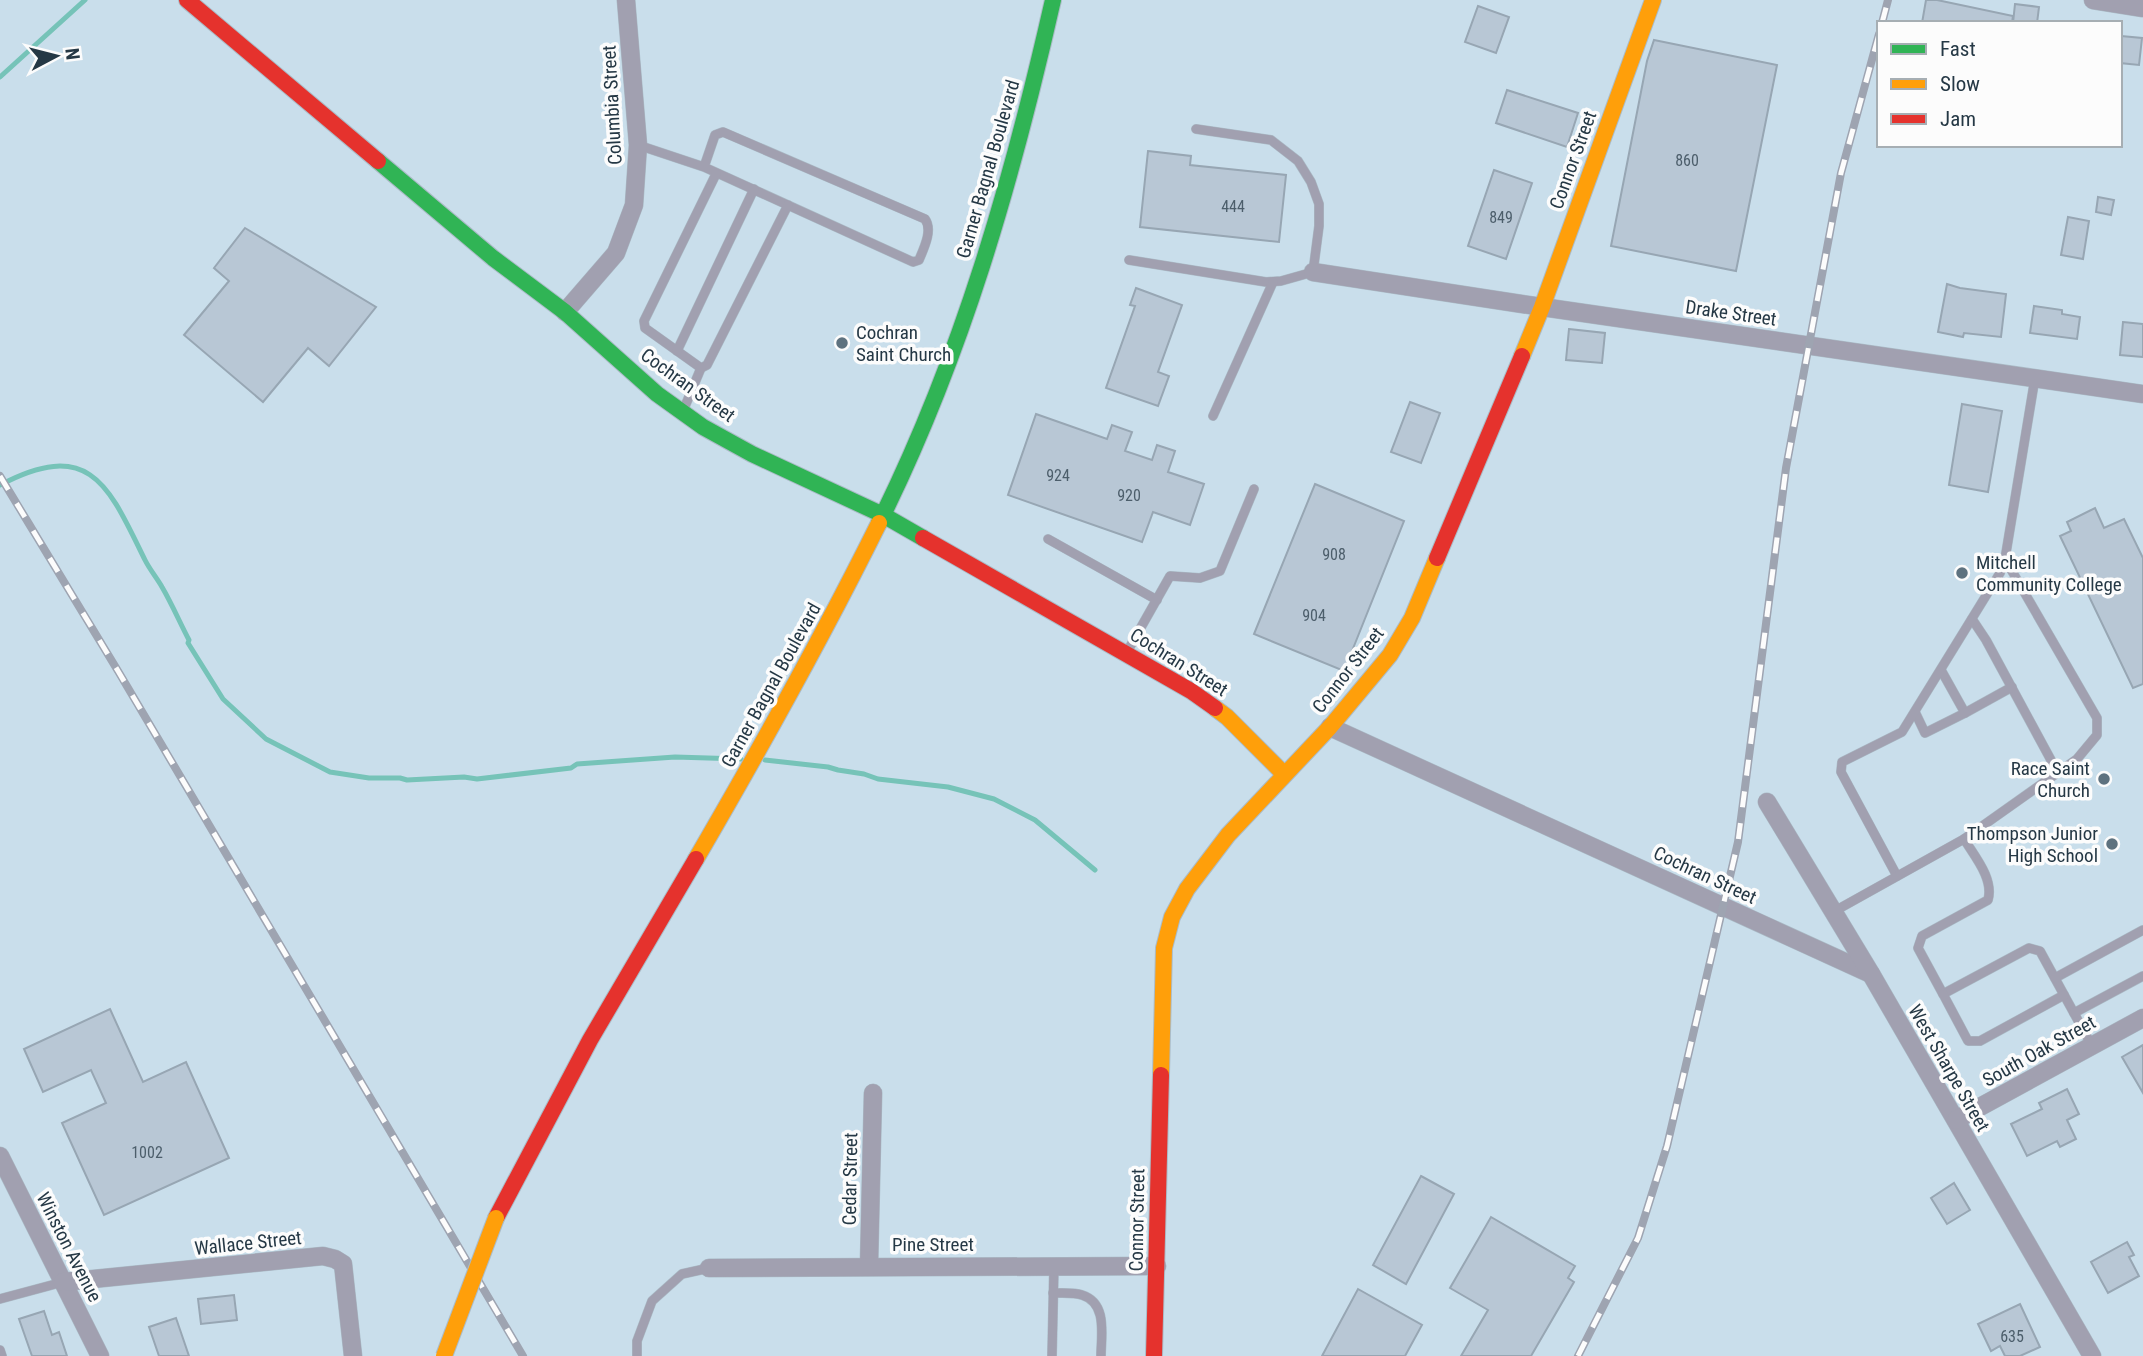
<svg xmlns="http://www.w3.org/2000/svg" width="2143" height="1356" viewBox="0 0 2143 1356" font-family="'Roboto Condensed',sans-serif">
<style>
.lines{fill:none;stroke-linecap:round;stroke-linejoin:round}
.stream{stroke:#76c3b8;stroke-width:5}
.building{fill:#b8c7d5;stroke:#97a6b3;stroke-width:2}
.lane-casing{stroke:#abbcc7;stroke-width:10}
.street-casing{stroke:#abbcc7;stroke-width:19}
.fast-casing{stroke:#abbcc7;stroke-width:18}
.slow-casing{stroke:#abbcc7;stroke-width:18}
.jam-casing{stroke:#abbcc7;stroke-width:18}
.lane{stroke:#a1a0b0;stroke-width:9}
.street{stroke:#a1a0b0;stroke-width:18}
.fast{stroke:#30b455;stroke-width:16}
.slow{stroke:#ff9f0a;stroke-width:16}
.jam{stroke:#e5322d;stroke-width:16}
.rail-casing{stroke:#9ea4b1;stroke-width:8}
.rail{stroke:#fcfcfc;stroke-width:5;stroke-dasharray:16;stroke-linecap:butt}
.slow-bridge-casing{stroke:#abbcc7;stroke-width:18;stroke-linecap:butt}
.slow-bridge{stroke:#ff9f0a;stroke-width:16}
.poi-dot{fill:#5e727f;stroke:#fcfcfc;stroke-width:2.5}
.labels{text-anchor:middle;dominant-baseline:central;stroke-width:7;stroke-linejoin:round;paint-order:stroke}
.number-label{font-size:16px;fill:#4c5e6b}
.street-label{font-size:19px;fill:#253845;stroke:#fcfcfc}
.poi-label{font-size:19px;fill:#253845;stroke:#fcfcfc;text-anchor:start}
</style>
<rect width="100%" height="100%" fill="#c9deeb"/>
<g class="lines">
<g class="stream">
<path d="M0 77 85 0"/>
<path d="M0 485C91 437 109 487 145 560 150 570 157 578 162 587 172 604 180 623 189 640L188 643 223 699 266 739 330 772 369 778H400L407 780 464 777 477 779 571 768 577 764 675 757 741 759"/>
<path d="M765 760 828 767 838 770 864 774 878 779 948 787 994 799 1035 820 1095 870"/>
</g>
</g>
<g class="building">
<path d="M1926 0H1937L2013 16 2012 23H1922Z"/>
<path d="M2015 4 2039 7 2037 23H2013Z"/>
<path d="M1478 6 1509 17 1496 53 1465 42Z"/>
<path d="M2121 36 2142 38 2139 65 2120 63Z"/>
<path d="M1654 40 1777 65 1736 271 1611 246 1647 61Z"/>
<path d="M1507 90 1578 113 1567 147 1496 123Z"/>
<path d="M1148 151 1191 156 1190 165 1286 175 1279 242 1140 227Z"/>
<path d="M1494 170 1532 183 1506 259 1468 246Z"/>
<path d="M2098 197 2114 200 2111 215 2096 212Z"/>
<path d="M2068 217 2089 221 2083 259 2061 255Z"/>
<path d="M245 228 376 307 329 366 308 348 263 402 184 335 229 281 214 268Z"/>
<path d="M1947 284 1960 288 2006 294 2001 337 1964 333 1963 337 1938 332Z"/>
<path d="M1136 288 1182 305 1158 372 1169 376 1158 406 1106 388 1135 306 1130 305Z"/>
<path d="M2034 306 2062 310V314L2080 317 2077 339 2030 333Z"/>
<path d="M2123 322 2143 324V357L2120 355Z"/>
<path d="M1569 329 1605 333 1602 363 1566 360Z"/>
<path d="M1410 402 1440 413 1421 463 1391 452Z"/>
<path d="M1962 404 2002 411 1988 492 1949 485Z"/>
<path d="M1036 414 1107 439 1112 425 1132 432 1125 451 1152 460 1157 445 1175 451 1168 472 1204 484 1190 525 1153 512 1142 542 1008 495Z"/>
<path d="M1315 484 1404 521 1344 671 1254 634Z"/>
<path d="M2095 508 2104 528 2124 519 2143 558V684L2133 688 2060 536 2071 531 2067 522Z"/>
<path d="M110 1009 143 1082 186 1062 229 1158 104 1215 62 1123 106 1103 91 1070 43 1092 24 1049Z"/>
<path d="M2143 1045V1093L2122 1057Z"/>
<path d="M2067 1089 2079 1114 2067 1120 2076 1139 2060 1147 2057 1141 2027 1156 2011 1124 2042 1109 2039 1103Z"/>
<path d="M1421 1176 1454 1194 1406 1284 1373 1265Z"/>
<path d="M1954 1183 1970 1210 1947 1224 1931 1198Z"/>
<path d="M1491 1217 1575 1266 1568 1278 1574 1282 1531 1356H1461L1488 1310 1450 1288Z"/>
<path d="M2127 1242 2134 1255 2129 1257 2139 1276 2108 1293 2091 1262Z"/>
<path d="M1358 1289 1422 1325 1405 1356H1322Z"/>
<path d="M234 1295 237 1320 201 1324 198 1299Z"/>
<path d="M2020 1304 2040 1347 2020 1356H2005L2000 1346 1991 1351 1978 1324Z"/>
<path d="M44 1311 52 1335 59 1332 67 1356H32L19 1319Z"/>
<path d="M176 1318 189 1356H159L149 1327Z"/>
</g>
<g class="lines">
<g class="lane-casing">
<g id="lane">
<path d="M638 145 704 167 913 262 919 260C924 248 933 230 925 219L723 132 715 135 704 167"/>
<path d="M716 174 644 321 645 328 701 368 707 365 788 205"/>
<path d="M1129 260 1266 282 1281 281 1313 272 1319 226V204L1311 182 1298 161 1271 140 1196 129"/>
<path d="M677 351 754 189"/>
<path d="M683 411 701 368"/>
<path d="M1213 416 1273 282"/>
<path d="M1048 539 1157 600"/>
<path d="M2005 559 2035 378"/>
<path d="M1972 619 1986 640 2058 773"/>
<path d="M1127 652 1170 576 1200 578 1220 571 1254 489"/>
<path d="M1941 670 1965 713 2012 687"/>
<path d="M1915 712 1925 733 1965 713"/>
<path d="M1897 876 1841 772 1842 762 1902 732 2000 573 2005 559 2097 718V735L2077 759 1964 839"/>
<path d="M1833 912 1964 839C1975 857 1994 879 1988 900L1922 936 1918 948 1943 994 2029 948 2040 951 2092 1046"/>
<path d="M2055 978 2143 930"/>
<path d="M1943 994 1968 1041H1980L2064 995"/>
<path d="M2074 1013 2143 976"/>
<path d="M1053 1293C1062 1293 1074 1292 1082 1295 1108 1303 1101 1336 1101 1356"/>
<path d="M0 1299 63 1282"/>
<path d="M0 1350 2 1356"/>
<path d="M637 1356V1341L652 1301 682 1274 709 1268"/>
<path d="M1052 1356 1054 1265"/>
</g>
</g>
<g class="street-casing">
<g id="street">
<path d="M2093 0 2143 8"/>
<path d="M1313 272 1542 307 2143 394"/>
<path d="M565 312 616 253 634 205 638 145 626 0"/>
<path d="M1330 727 1871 974"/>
<path d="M1767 802 1871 974 2092 1356"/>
<path d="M1956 1120 2143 1018"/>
<path d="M0 1156 100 1356"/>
<path d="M869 1265 873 1093"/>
<path d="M709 1268 1157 1266"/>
<path d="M63 1282 323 1256 335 1259 343 1264 353 1356"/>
</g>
</g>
<g class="fast-casing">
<g id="fast">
<path d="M378 161 493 258 565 312 657 394 703 427 752 454 883 515 923 538"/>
<path d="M879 523C962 356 1012 181 1053 0"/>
</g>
</g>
<g class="slow-casing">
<g id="slow">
<path d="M1522 356 1542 307 1653 0"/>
<path d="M1215 708 1227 717 1284 774"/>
<path d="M696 859C760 749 822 638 879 523"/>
<path d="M1161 1075 1164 948 1172 917 1187 889 1228 835 1330 727 1390 655 1412 618 1437 558"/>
</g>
</g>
<g class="jam-casing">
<g id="jam">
<path d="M187 0 378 161"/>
<path d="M923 538 1191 691 1215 708"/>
<path d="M1437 558 1522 356"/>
<path d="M496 1218 590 1040 696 859"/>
<path d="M1154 1356 1161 1075"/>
</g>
</g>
<use href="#lane" class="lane"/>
<use href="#street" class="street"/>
<use href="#fast" class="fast"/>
<use href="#slow" class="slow"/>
<use href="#jam" class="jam"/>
<g class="rail-casing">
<g id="rail">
<path d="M1882 23 1888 0"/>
<path d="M0 476 118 671 523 1356"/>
<path d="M1578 1356 1638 1238 1667 1146 1738 842 1786 468 1841 173 1879 34"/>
</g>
</g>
<use href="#rail" class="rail"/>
<g class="slow-bridge-casing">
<path id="slow-bridge" d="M444 1356 496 1218"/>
</g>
<use href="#slow-bridge" class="slow-bridge"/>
</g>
<g class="poi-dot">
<circle cx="842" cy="343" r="7"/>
<circle cx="1962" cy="573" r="7"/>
<circle cx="2104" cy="779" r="7"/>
<circle cx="2112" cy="844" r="7"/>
</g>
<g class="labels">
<g class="number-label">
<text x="1687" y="160">860</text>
<text x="1233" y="206">444</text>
<text x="1501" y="217">849</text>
<text x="1058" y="475">924</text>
<text x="1129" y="495">920</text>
<text x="1334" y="554">908</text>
<text x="1314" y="615">904</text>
<text x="147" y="1152">1002</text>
<text x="2012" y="1336">635</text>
</g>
<g class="street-label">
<text transform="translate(612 105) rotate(-93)">Columbia Street</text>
<text transform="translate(1573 160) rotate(-70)">Connor Street</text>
<text transform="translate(988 169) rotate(-74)">Garner Bagnal Boulevard</text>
<text transform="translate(1731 313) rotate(8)">Drake Street</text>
<text transform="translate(688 385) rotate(36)">Cochran Street</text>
<text transform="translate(1179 662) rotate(32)">Cochran Street</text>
<text transform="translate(1348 670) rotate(-52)">Connor Street</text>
<text transform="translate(771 685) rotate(-61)">Garner Bagnal Boulevard</text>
<text transform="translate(1705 875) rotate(25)">Cochran Street</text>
<text transform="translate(2039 1051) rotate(-29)">South Oak Street</text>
<text transform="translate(1949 1068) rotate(60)">West Sharpe Street</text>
<text transform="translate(850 1179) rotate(-89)">Cedar Street</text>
<text transform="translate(1137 1220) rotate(-89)">Connor Street</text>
<text transform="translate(248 1243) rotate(-6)">Wallace Street</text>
<text x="933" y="1244">Pine Street</text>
<text transform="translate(69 1247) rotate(63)">Winston Avenue</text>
</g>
<g class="poi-label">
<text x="856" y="332">Cochran<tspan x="856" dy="22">Saint Church</tspan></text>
<text x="1976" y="562">Mitchell<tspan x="1976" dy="22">Community College</tspan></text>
<text x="2090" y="768" text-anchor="end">Race Saint<tspan x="2090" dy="22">Church</tspan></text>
<text x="2098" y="833" text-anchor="end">Thompson Junior<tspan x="2098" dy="22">High School</tspan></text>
</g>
</g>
<rect x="1877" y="21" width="245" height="126" fill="#fcfcfc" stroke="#a6aeb3" stroke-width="2"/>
<rect x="1891" y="44" width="35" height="10" fill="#30b455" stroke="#a6aeb3" stroke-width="2"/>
<text x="1940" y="56" font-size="21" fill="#253845">Fast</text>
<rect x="1891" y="79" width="35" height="10" fill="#ff9f0a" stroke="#a6aeb3" stroke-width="2"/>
<text x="1940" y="91" font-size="21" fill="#253845">Slow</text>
<rect x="1891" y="114" width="35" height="10" fill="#e5322d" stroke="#a6aeb3" stroke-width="2"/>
<text x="1940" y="126" font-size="21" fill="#253845">Jam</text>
<g transform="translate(56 56) rotate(83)" stroke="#fcfcfc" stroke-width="5" paint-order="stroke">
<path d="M0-5L12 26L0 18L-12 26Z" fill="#253845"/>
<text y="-10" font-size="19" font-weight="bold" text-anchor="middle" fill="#253845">N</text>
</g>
</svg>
